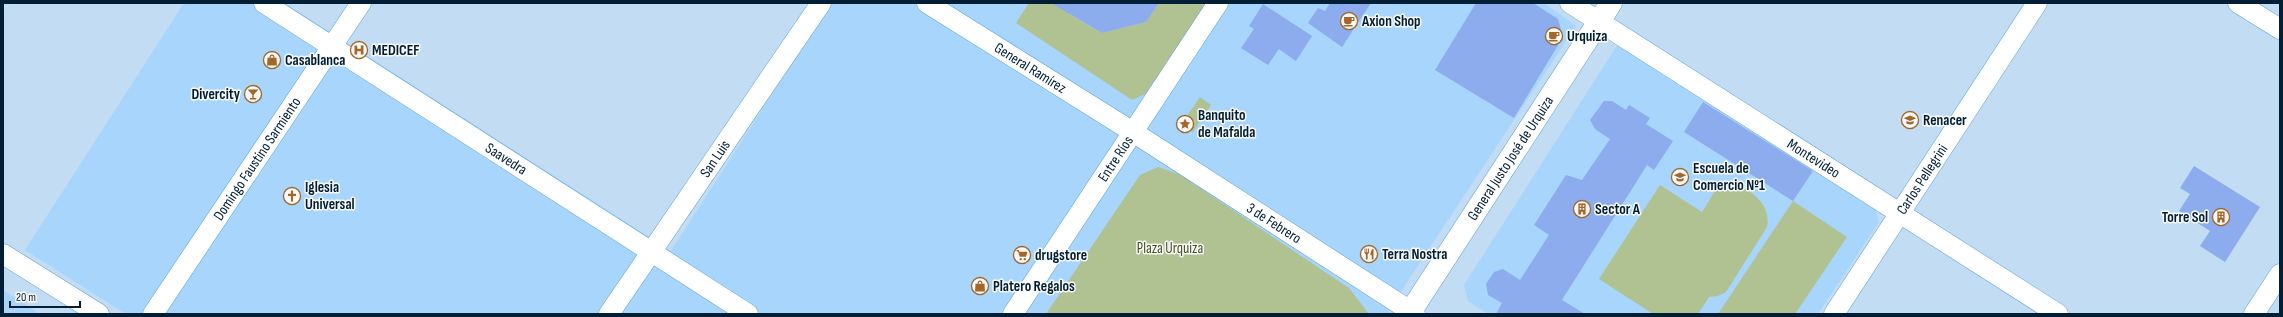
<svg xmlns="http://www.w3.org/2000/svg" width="2283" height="317" viewBox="0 0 2283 317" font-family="'Sofia Sans Condensed',sans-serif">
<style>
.built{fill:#a8d5fb}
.green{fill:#b0c192}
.building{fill:#8caced}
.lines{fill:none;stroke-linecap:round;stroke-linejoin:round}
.minor-casing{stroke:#5ca2d9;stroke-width:21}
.tertiary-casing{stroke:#5ca2d9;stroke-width:23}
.minor{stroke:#fff;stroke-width:20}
.tertiary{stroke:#fff;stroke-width:22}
.labels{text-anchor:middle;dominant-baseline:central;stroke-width:3;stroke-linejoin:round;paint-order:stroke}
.poi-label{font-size:15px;font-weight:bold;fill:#011e34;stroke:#f9f9f9;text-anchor:start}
.street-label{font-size:15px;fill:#011e34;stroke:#f9f9f9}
.park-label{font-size:15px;fill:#41511c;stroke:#f9f9f9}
</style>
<rect width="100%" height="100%" fill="#c1dcf3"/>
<g class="built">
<path d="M184 3H285L671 251 831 3H1544L1576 26 1388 311 1393 314H126L25 250Z"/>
<path d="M1618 44 1875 207 1879 222 1818 314H1488L1468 301 1464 285Z"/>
<path d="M3 290 40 314H3Z"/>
</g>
<g class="green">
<path d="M1029 3H1075L1069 14 1102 33 1146 22 1159 3H1211L1152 91 1132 100 1016 23Z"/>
<path d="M1200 97 1211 105 1193 132 1184 126 1183 122Z"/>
<path d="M1158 167 1179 174 1349 288 1369 314H1046L1140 175Z"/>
<path d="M1724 183C1747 185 1772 202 1767 227L1726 292 1718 296 1709 297 1698 314H1653L1599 279 1660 185 1702 212 1718 186Z"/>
<path d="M1793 201 1847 237 1795 314H1718Z"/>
</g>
<g class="building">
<path d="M1051 3H1159L1146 22 1102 33Z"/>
<path d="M1330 3H1371L1342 47 1308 23 1318 8 1325 11Z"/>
<path d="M1476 3H1533L1558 19 1563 37 1514 118 1435 70Z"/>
<path d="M1263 4 1312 36 1296 61 1279 49 1268 65 1241 48 1254 29 1249 26Z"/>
<path d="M1604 101H1612L1626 110 1629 105 1650 118 1646 124 1673 141 1654 170 1647 165 1562 300 1585 314H1496L1502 303 1488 295 1486 284 1494 272 1503 269 1520 280 1549 235 1534 225 1566 175 1582 180 1610 139 1595 129 1590 120Z"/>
<path d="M1703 102 1813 171 1793 201 1684 132Z"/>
<path d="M2194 166 2260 207 2225 262 2200 246 2210 231 2179 211 2190 194 2180 188Z"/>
</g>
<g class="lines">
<g class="minor-casing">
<g id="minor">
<path id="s1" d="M264 3 748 314"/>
<path id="s2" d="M927 3 1133 132 1415 314"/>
<path id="s3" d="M1570 3 2058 314"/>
<path d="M2238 3 2280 29"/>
<path d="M3 254 99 314"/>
<path id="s4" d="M153 314 361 3"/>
<path id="s5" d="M609 314 821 3"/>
<path id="s6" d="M1013 314 1218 3"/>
<path id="s7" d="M1834 314 2037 3"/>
<path d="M2254 314 2280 274"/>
</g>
</g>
<g class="tertiary-casing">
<g id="tertiary">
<path id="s8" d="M1409 314 1611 3"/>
</g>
</g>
<use href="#minor" class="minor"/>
<use href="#tertiary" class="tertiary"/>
</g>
<defs>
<g id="cafe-ring" transform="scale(0.9)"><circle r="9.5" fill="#f9f9f9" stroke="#a36829" stroke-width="1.5"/><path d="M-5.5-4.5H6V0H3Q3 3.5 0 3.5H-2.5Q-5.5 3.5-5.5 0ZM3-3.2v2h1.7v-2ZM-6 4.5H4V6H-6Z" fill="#a36829"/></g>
<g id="hospital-ring" transform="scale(0.9)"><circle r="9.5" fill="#f9f9f9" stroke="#a36829" stroke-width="1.5"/><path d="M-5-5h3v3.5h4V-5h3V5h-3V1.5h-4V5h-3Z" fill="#a36829"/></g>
<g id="shop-ring" transform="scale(0.9)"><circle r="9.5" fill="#f9f9f9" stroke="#a36829" stroke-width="1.5"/><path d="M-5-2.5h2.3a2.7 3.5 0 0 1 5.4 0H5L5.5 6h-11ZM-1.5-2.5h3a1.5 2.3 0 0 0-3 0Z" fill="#a36829"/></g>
<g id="bar-ring" transform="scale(0.9)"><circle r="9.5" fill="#f9f9f9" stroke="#a36829" stroke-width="1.5"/><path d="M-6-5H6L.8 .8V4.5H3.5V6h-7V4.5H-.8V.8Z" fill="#a36829"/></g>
<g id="school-ring" transform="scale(0.9)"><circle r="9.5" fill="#f9f9f9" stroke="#a36829" stroke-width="1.5"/><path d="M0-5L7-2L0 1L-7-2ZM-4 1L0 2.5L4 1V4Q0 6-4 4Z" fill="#a36829"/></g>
<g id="sight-ring" transform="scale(0.9)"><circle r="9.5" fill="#f9f9f9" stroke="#a36829" stroke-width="1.5"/><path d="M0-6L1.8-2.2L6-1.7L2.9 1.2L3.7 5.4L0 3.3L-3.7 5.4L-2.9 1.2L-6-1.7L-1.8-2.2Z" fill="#a36829"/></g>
<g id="church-ring" transform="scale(0.9)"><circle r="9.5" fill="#f9f9f9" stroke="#a36829" stroke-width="1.5"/><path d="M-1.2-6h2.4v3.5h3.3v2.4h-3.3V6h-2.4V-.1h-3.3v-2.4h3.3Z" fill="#a36829"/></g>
<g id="building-ring" transform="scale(0.9)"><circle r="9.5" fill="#f9f9f9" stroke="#a36829" stroke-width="1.5"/><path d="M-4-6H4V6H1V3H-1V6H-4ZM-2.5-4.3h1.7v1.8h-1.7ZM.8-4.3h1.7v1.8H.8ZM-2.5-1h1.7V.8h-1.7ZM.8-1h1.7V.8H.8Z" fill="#a36829"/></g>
<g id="restaurant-ring" transform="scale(0.9)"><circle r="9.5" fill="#f9f9f9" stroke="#a36829" stroke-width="1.5"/><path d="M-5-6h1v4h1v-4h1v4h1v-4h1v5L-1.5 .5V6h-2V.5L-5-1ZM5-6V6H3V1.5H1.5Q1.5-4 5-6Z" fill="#a36829"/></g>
<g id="supermarket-ring" transform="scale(0.9)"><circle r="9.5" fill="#f9f9f9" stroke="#a36829" stroke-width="1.5"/><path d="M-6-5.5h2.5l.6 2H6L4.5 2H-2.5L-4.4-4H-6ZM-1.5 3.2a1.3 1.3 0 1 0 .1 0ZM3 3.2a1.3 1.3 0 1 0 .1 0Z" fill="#a36829"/></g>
</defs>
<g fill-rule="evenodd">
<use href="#cafe-ring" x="1349" y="21"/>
<use href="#cafe-ring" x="1554" y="36"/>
<use href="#hospital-ring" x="359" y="50"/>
<use href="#shop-ring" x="272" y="60"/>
<use href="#bar-ring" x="253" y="94"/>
<use href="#school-ring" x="1910" y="120"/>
<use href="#sight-ring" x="1185" y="124"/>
<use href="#school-ring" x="1680" y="177"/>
<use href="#church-ring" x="292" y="196"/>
<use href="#building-ring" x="1582" y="209"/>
<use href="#building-ring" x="2221" y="217"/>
<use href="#restaurant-ring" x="1369" y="254"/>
<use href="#supermarket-ring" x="1022" y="255"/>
<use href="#shop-ring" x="980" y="286"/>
</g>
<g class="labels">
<g class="poi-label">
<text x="1362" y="21">Axion Shop</text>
<text x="1567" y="36">Urquiza</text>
<text x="372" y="50">MEDICEF</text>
<text x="285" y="60">Casablanca</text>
<text x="240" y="94" text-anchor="end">Divercity</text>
<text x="1198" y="115">Banquito<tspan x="1198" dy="17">de Mafalda</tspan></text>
<text x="1923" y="120">Renacer</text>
<text x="1693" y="168">Escuela de<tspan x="1693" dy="17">Comercio Nº1</tspan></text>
<text x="305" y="187">Iglesia<tspan x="305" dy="17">Universal</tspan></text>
<text x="1595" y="209">Sector A</text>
<text x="2208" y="217" text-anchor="end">Torre Sol</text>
<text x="1382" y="254">Terra Nostra</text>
<text x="1035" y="255">drugstore</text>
<text x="993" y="286">Platero Regalos</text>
</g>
<g class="street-label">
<text stroke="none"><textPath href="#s2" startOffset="122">General Ramírez</textPath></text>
<text stroke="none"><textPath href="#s5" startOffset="188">San Luis</textPath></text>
<text stroke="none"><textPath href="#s8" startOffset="186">General Justo José de Urquiza</textPath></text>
<text stroke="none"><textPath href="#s3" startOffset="289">Montevideo</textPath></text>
<text stroke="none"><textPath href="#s4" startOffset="187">Domingo Faustino Sarmiento</textPath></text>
<text stroke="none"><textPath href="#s1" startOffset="288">Saavedra</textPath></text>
<text stroke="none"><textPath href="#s6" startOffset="186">Entre Ríos</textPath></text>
<text stroke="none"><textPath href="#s7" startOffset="161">Carlos Pellegrini</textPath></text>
<text stroke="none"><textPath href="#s2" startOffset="411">3 de Febrero</textPath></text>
</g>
<g class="park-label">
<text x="1170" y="248">Plaza Urquiza</text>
</g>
</g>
<rect width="2283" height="317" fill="none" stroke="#011e34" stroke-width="8"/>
<path d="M10 301v6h70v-6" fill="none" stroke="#011e34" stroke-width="2"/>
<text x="16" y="301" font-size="12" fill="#011e34" stroke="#f9f9f9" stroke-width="3" paint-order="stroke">20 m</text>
</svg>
